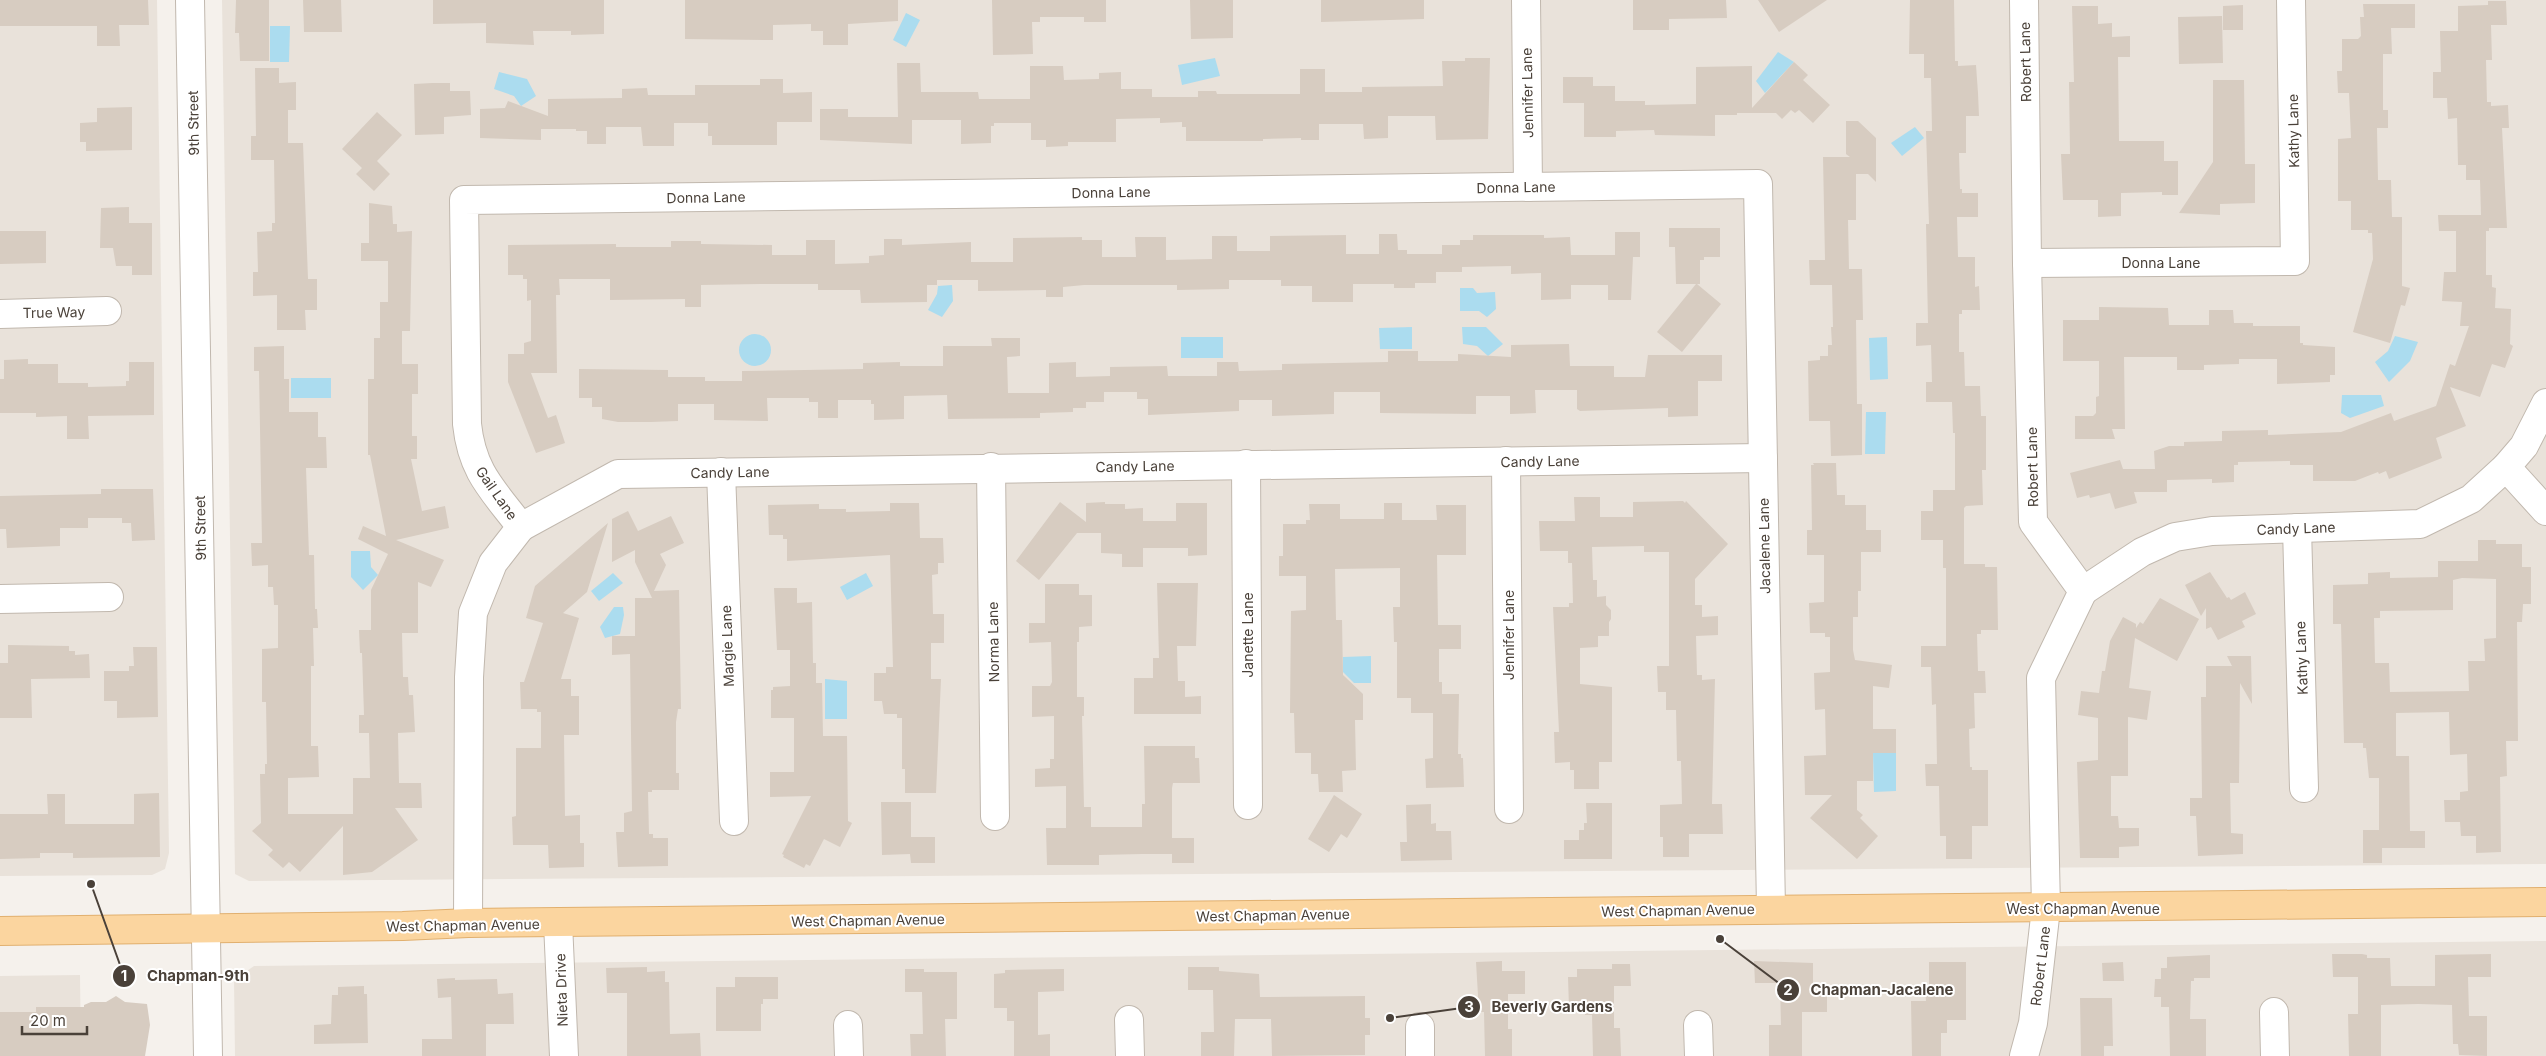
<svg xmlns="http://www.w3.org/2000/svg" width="2546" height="1056" viewBox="0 0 2546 1056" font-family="Inter,sans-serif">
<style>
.residential{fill:#e9e2da}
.water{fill:#abdcef}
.building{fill:#d7ccc1;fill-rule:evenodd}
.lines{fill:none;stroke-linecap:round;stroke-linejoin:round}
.minor-casing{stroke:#c1b8ae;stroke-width:30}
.major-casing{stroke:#e1b06f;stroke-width:30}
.minor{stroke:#fff;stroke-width:28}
.major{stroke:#fbd59f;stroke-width:28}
.labels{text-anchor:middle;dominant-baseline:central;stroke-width:4;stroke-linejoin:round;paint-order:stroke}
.street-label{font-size:14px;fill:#4a4139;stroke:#fff}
.leader{fill:none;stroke:#4a4139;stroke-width:2}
.callout-dot{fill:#4a4139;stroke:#fff;stroke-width:2}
.mark-label{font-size:15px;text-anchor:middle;font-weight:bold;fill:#fff}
.callout-label{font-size:15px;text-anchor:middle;font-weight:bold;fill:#4a4139;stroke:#fff;stroke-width:4;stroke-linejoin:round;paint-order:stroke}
</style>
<rect width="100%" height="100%" fill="#f5f1ec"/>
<g class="residential">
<path d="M0 0H157L169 853 165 869 152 875 0 876Z"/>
<path d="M222 0H2546V864L249 881 235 874Z"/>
<path d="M2546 941V1056H235L234 980 254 966Z"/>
<path d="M80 975 81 1056H0V976Z"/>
</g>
<g class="water">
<path d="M906 13 920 20 906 47 893 40Z"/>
<path d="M270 26H290L289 62H270Z"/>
<path d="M1778 52 1794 62 1765 93 1756 81Z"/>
<path d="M1215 58 1220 76 1182 85 1178 65Z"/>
<path d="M499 72 527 79 536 96 521 106 514 96 494 89Z"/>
<path d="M1915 127 1924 138 1902 156 1891 143Z"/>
<path d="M952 285 953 301 942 317 928 310 937 294 938 286Z"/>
<path d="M1460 288H1473L1477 293 1495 292 1496 309 1487 317 1479 311H1460Z"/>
<path d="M1412 327V349H1380L1379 328Z"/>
<path d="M1462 327H1486L1503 344 1488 356 1477 346 1463 344Z"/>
<circle cx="755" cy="350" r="16"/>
<path d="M2395 336 2418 342 2410 361 2389 382 2375 362 2388 351Z"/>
<rect x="1181" y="337" width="42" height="21"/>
<path d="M1887 337 1888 379 1870 380 1869 338Z"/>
<rect x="291" y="378" width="40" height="20"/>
<path d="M2342 395H2381L2384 406 2350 418 2341 413Z"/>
<path d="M1866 412H1886L1885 454H1865Z"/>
<path d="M351 551H370L371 567 378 575 363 590 351 577Z"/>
<path d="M613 573 623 583 599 601 591 591Z"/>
<path d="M866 573 873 586 847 600 840 587Z"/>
<path d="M614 607H623L624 615 620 634 605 638 600 627Z"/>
<path d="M1371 656V683H1354L1343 672V657Z"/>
<path d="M825 679 847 681V719H825Z"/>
<path d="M1873 753H1896V791L1874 792Z"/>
</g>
<g class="building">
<path d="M0 0H148L149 25H119L120 46H97V26H0Z"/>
<path d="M236 0H269V61H240L239 33H235Z"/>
<path d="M303 0H341L342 32H304Z"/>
<path d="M433 0H604V34L571 35V31H533L534 45 486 43V23L433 24Z"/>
<path d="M685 0H898V21L848 24V45H823V31H811V24L773 25V40L685 39Z"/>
<path d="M992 0H1106V22H1084V17H1040V22H1032L1033 54 993 55Z"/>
<path d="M1190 0H1233V38L1191 39Z"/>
<path d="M1321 0H1424V19L1321 22Z"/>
<path d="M1633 0H1726L1727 18 1669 19V30H1633Z"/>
<path d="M1758 0H1827L1779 32Z"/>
<path d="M1910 0H1954L1955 61H1958V66L1976 65 1978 93 1979 116H1966V153H1959L1960 189H1962V193H1978V217H1957L1958 257H1975V287L1979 286 1980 310H1962V314H1959V352H1964L1965 386H1980L1981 416H1986V470H1982L1983 505 1966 506 1964 508V564H1985V567H1997L1998 630H1981V634H1977L1978 671H1985L1986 693H1974L1975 728 1969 729 1970 767H1972V770H1988V826H1972V859H1946V836H1940L1939 786H1926L1925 764H1937L1936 704 1932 705 1931 667H1921V646H1946V568H1943V540H1921V511H1933V490H1955V433H1953L1952 402H1926V382H1932L1931 345 1916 346V323H1928L1926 224H1929L1926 131H1932L1931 78H1924V54H1909Z"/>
<path d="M2488 1H2506L2507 25H2491L2492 60H2486L2487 102H2491V106L2508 105 2509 128H2502L2507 228H2489V231H2486V275H2492V287L2496 288 2495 308 2511 309 2510 344 2513 346 2505 368 2492 364 2480 397 2450 387 2466 426 2436 438 2442 458 2389 479 2386 471 2379 474 2378 472 2355 481H2313V465H2290V461L2238 462V465H2234V482L2212 483V479L2167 480V492H2134L2137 503 2115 509 2110 493 2090 498 2089 495 2077 498 2070 473 2120 460 2123 469H2155L2154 451 2169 446H2184V442L2222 441V431L2268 430V435L2341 432 2391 413 2394 421 2436 406 2450 364 2455 366 2469 326H2460L2462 302 2442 301 2444 272H2456V231H2439L2438 215H2481L2480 180H2466V165H2458L2457 118 2448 119 2447 98H2433V72H2441L2440 31H2458V6L2488 5Z"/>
<path d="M2363 4H2415V28H2391L2392 54H2383V110H2388V128H2377L2378 180H2391L2392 217H2402V286L2410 288 2405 306 2401 305 2390 343 2353 332 2373 259 2372 233H2368V230H2351V201H2338V139L2351 138 2349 93H2338L2337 71H2342V39H2358L2361 36 2360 17H2364Z"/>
<path d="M2243 5V30H2223V6Z"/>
<path d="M2072 6H2098V24L2112 23V37L2130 36V57H2118L2119 141H2164V161H2178V195H2162V192L2121 193V216L2098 217V200H2063L2061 154H2070L2069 82H2074Z"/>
<path d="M2222 16 2223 63 2179 64 2178 17Z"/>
<path d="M1465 58H1490L1488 139 1436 140 1435 116H1388V138L1364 139 1363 124H1319V140H1301V138L1263 139V141H1186V127H1182V122L1160 123V118L1116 119V142H1068V146L1046 147V140H1031V123H994V126H991V143L961 144V120H912V144L820 140V109H848V117H898L897 63H920L921 92H978L979 99H1030V66H1063L1064 80 1099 79V73L1121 72V89H1152V97H1198V91H1216L1217 94H1300V69H1325V92H1362V87L1443 86 1442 61H1465Z"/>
<path d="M1794 62 1808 75 1803 80 1830 105 1813 123 1799 110 1795 113 1791 110 1782 119 1776 113H1737V115H1715V136L1655 135 1654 130 1616 131V137H1584V103H1563V77H1593V86H1615V101H1645V105L1696 104V67L1752 66V108Z"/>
<path d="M255 68H279V83L296 82V110H288V143H303L308 279H317V310H305L306 330H277V295L253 296V272H258L257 232 272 231V223H275L274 160H251V136H256Z"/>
<path d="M760 79H783V93L812 92V122H777V145H712V136H708V123H674V146H643L641 127H606V144H587V131H576V129H541V140L480 138V109L505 108 508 101 548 116V99L622 98V89L647 88 648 95H695V85H760Z"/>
<path d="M2213 80H2244L2245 164H2255V203L2220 204V215L2179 213 2213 162Z"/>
<path d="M432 83H450V91H470L471 115 444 117V134L415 135 414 84Z"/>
<path d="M132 107V150L86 151V142H80V123L97 122V108Z"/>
<path d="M377 112 402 135 377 161 390 174 374 191 356 174 362 168 342 149Z"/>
<path d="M1846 121H1858L1876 138V182L1868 174H1856V220H1848L1849 269H1862L1863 320H1856L1857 404H1862V455L1831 456 1830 421H1809L1808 361 1820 360V356H1828V345H1832L1831 327H1833L1832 285H1810L1809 260H1825L1823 157H1850L1846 154Z"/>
<path d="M369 203 392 206 393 224H397V232L412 231 410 331H402V364H418V394H412V436H417V459H411L422 511 445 506 449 528 396 540 444 560 431 587 418 582V633H402L403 677H408L409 695H413L415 732 398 733 399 783H421L422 808H395L418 840 372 872 343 875V826L300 872 289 862 283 868 268 855 273 850 252 831 261 823 260 774H265V764H267L266 702H262V649L278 648V605H274L273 587H268V565L252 566 251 543H262L259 371H254V347L284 346V379H289V412H318V437H326L327 468H306L309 555H314L315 609H317L318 628H313L314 666H311V746H318L319 777 288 778V814H353V778H370L369 733H359V715H364L362 653H360L359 630H371V590L388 554 358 539 363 526 386 536 370 455H368V379H374V338H380V302H388V261H361V243H369Z"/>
<path d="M129 207V223H152V275H132V266H116L113 248H100L101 208Z"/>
<path d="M1669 228H1720V257H1704V260H1700V284H1697L1721 304 1682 352 1657 332 1696 284H1676L1675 247H1669Z"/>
<path d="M0 231H46V263L0 264Z"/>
<path d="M1615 232H1640V257H1633L1631 300H1608V285H1571V299L1541 300V273L1511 274V266L1462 267V272H1436V283H1415V288H1394V284H1353V302H1312V286H1281V280H1229V289L1177 290V285H1084L1063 287V297H1046V290L978 291V280H937V285H927V302L861 303 860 290H818V284H760L701 285V307H685V299L610 300V279H559L560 295H556L557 373H531L548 418 556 415 565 443 536 453 508 382V354H524V343L531 341V300L527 301V279H523V275H508V245L616 244V247H671V241H701V244L772 245V255H806V240H835V264L869 263V256L884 255V239H902V245L971 242V262H1013V238L1082 237V240H1102V257H1136L1135 237H1166V260L1212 259V236H1237V251H1270V236L1346 235V254H1379V234H1397L1398 250H1407V254H1442V245H1460V240H1473V235H1544V238L1570 237 1571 255H1615Z"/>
<path d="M2099 307 2168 308 2169 325H2209V310H2233L2234 323H2253V326H2300V343H2303V345L2335 347V375H2330V382L2277 384V359H2239V364L2204 365V370H2177V357H2124L2125 429H2112L2115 439H2075V416H2093L2096 413V397L2099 396V361H2063V320H2099Z"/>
<path d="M991 338H1020V356L1007 357 1008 393H1049V363L1076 362V377L1110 376V367L1167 366 1168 376H1217V362H1238L1239 371 1282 370V364L1388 362V351H1418V361H1458V354L1511 357V345L1569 344 1570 366H1614V377H1645L1648 355H1722V381H1698V416L1668 417V408L1580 411 1577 409V390H1535L1536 413 1510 414V396H1476V414L1380 413V392H1334V414L1272 416V400H1239V411L1148 415V399H1137V392H1104V402H1086V408H1073V412L1040 413V418L948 419 947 395 904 396V419L874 420V404H871V400H838V418H818V402H809V398H767L768 421 714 420V404H678V421L651 422H618L602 419V407H592V398H579V369L668 370V377H705V381H742V371L863 369V363L900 362V366H943V346H992Z"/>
<path d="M28 359V364H58V383H88V387L126 386V381H129V362H154V415L88 416 89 439H67V416L36 417V413H0V379H4V360Z"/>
<path d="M1813 463H1836L1837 495H1845V505H1866V530H1881V552H1861V591H1858V617H1853V650L1855 660 1892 665 1889 688 1873 686V729H1896V753H1873V781H1857V810L1863 815 1860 818 1878 836 1857 859 1810 818 1832 795H1805L1804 756 1826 755 1825 709 1815 710 1814 673 1830 672V637H1825V633H1810L1809 603 1824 602V555H1807V530H1812L1811 465H1814Z"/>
<path d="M101 489H153L155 540 132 541 131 523H122V518H88V528H60V546L7 548 6 529H0V496L101 494Z"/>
<path d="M1574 497H1600V517H1633V502L1683 501 1685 503 1686 501 1728 544 1695 579V605H1702V617L1718 616V635L1696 636 1697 675H1702V680L1715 679 1712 804H1722L1723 834H1689V857H1663V837H1660V805L1682 804 1681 761H1677L1676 710H1666V692H1658L1657 666H1669V552H1644V546L1592 547 1593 580H1597V597L1606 596V605L1611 610V619L1609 622V636H1598V647L1580 648V684L1612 687V762H1599V789H1574V770H1570V762L1555 763 1554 732H1559L1553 607H1569V603H1573L1572 563H1568V551H1540L1539 521H1575Z"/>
<path d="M1060 502 1086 522V503L1105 502V504H1125V509L1143 508V521H1176V503H1207V555L1188 556V548H1143V567H1122V554L1101 553V533H1077L1039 580 1016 561Z"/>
<path d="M890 503H919L920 538H943L944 563H938V574L932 575 933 614H944V643H931V679H941L936 793H905V769H902V718H897V714H884L882 701H874V673H886V667H893L890 555 787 561V539H783V535H769L768 505 819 504V509H846V512L890 511Z"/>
<path d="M1384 503H1402V520H1437L1436 505H1466V555H1437L1438 625H1461V649H1439V682H1442V694H1459L1458 754H1461V758H1463L1464 787 1426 788 1425 759 1433 758V713H1411V698H1397V642H1394L1393 607H1400V568L1335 569 1336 620H1342L1343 675 1363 694V720H1355L1356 770 1342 771 1343 792H1319L1318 774H1311V753H1295L1294 713H1290L1291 611 1306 610V576H1279V556H1283V524H1306V520H1310L1309 504H1340V519H1384Z"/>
<path d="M628 511 638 531 671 516 684 543 660 554 666 565 654 591 679 590 681 709H678L676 722V773H679V790H652V792H648L649 834H653V838H668V866L618 867 616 832H624V813L632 811 630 654 612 655V636H635V598H652L635 562V550L612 562V519Z"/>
<path d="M608 523 587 592 563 613 579 618 561 679H571V696H579V735H564L565 816 580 815V843H584V867L549 868 548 845H513L512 817 516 816V748H541V712H537V709H521L520 682H524L543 623 526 618 535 586Z"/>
<path d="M2478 540H2496V544H2522V567H2531V604H2523L2522 622H2517L2518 741H2506L2507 776 2500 777 2501 852 2476 853V836H2461L2460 822H2445L2444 800H2460V792L2468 791 2467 754 2450 755 2449 712 2396 713V756H2409L2410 831H2425V848H2382V863H2363V830H2379V778H2369L2366 748H2363V743H2344L2341 624H2333V585L2368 584V573L2390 572V578L2438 577V561H2478ZM2462 578 2496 579V638L2484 639 2485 661H2468L2469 691 2390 692 2389 663H2375L2374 618H2380V611L2453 610V580Z"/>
<path d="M2210 572 2227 598 2229 597 2231 600 2245 592 2256 614 2242 621 2245 627 2218 640 2211 627 2206 629V608L2201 616 2185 585Z"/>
<path d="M1157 583H1198L1196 646H1177L1178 681H1185V697L1201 696V714H1134V678H1153V658H1159Z"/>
<path d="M1045 584H1079V595H1092V626L1079 627V642H1077V697H1084V716H1082L1084 807H1091V827H1142V804H1145L1144 746H1195V758H1199L1200 783H1173L1172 788V838H1194V863H1172V854H1142L1099 855V865H1047L1046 828H1066V786L1035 787V769L1050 768V759H1054V716L1032 717V686H1050L1052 682 1051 642 1029 643V623H1045Z"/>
<path d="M774 588H797V603L812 602 813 663H816V683H822L823 736H847L848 821 852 823 840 847 824 839 810 866 806 864 804 868 783 857 784 855 782 854 811 796 770 797V772H794V718H771V690H773V687L790 686V650H777Z"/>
<path d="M2160 598 2199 619 2177 661 2135 638 2129 688 2151 691 2147 720 2128 717V776H2111V816H2118L2119 828H2139V846L2119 847V858H2080L2077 762 2098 760V718L2078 715 2081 691 2099 693 2102 671H2105L2110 641 2123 617 2136 624V628L2140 622 2143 624Z"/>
<path d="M8 645 69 646V651H75V655L89 654 90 678 31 679 32 718H0V663H8Z"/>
<path d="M133 647H157L158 717 117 718V701H104V671H129V666H134Z"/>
<path d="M2227 656H2251L2252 704 2240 683 2239 783H2230L2231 833 2243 834V854L2198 856 2196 816H2190V798H2202L2201 697H2206V666H2232Z"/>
<path d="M159 793 160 857 73 858V853H40V858L0 859V814H48L47 794H65V824H134V794Z"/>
<path d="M1334 795 1362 814 1347 838 1341 834 1329 852 1308 839Z"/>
<path d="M881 802H911V837H935V863H911L910 854 882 855Z"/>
<path d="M1586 803H1612V859H1564V840H1579V830H1584V823H1587Z"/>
<path d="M1431 804V824L1436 823V831H1451L1452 860 1401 861 1400 842H1407L1406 805Z"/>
<path d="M2332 954H2362L2367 955V958H2390L2391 986H2435V955L2491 954V977H2468L2469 1016H2487V1056L2459 1055 2458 1044H2453L2452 1005 2418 1004 2381 1005V1056H2349L2348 1014H2358V977H2333Z"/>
<path d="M2210 955V978H2194V981H2191L2190 1019H2206V1056H2170L2169 1007H2161V997H2154L2155 979H2161V968H2167V957Z"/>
<path d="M1502 961V971H1525V994H1508V1029H1512V1056H1485L1484 1012H1479L1476 962Z"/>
<path d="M1754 961 1813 963V992H1827V1012H1802V1056H1769V1025H1781L1780 983H1755Z"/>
<path d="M1929 962H1966V1020H1947V1033H1941V1056H1912L1911 1001H1926L1925 986H1929Z"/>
<path d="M2123 962 2124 981H2103L2102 963Z"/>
<path d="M1612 964H1630L1631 986H1614V1028H1620L1621 1056H1593L1592 1015H1585V1008H1569L1568 977H1577V969H1612Z"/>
<path d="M647 967V972L665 971V982H669L670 1034 700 1033 701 1056H627V993H607L606 968Z"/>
<path d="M1188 967H1219V971L1259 974 1260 997 1365 996V1018H1370V1035H1365V1055L1272 1056 1271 1019H1235L1234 1056H1201V1032H1214L1213 990H1188Z"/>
<path d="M905 969H924V972H957V1019H945L946 1056H911L910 1034H923L922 992H905Z"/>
<path d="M1064 969V991L1038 992V1035L1050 1034V1056H1014V1021H1007V1008H994V974L1005 973V970Z"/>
<path d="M735 977H778V999H763V1004H761V1031H716V987H735Z"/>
<path d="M455 978V980L497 979 498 994 513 993 514 1024H486V1056H422V1039H452L451 997 438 998 437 979Z"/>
<path d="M364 986V994H367L368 1043 314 1044V1025L331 1024 332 995H338V987Z"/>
<path d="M116 996 125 1002 147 1004 150 1025 145 1056H0V1012H36V1007H84V1005L91 1002H106Z"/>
<path d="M2080 998H2112L2113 1046H2104V1056H2081Z"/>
</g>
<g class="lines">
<g class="minor-casing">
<g id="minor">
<path d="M190 0 208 1056"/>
<path d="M1526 0 1528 187"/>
<path d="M2024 0 2027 263 2033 522 2083 591 2041 678 2046 908 2033 1023 2024 1056"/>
<path d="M2027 263 2295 261 2291 0"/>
<path d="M0 314 107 311"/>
<path d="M2546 403 2524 446 2506 467 2546 511"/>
<path d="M1506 461 1509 809"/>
<path d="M1246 464 1248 805"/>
<path d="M991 467 995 816"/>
<path d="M721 472 734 821"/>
<path d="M521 527 618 474 1763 458"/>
<path d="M2297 528 2304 788"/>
<path d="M2083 591 2142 552 2175 537 2212 531 2420 524 2471 499 2506 467"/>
<path d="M0 599 109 597"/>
<path d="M468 923 469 677 473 613 493 563 521 527C493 490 472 472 467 424L464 200 1758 184 1771 909"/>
<path d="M558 923 564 1056"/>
<path d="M2274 1012 2275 1056"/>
<path d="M1129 1020 1130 1056"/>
<path d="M848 1025 849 1056"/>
<path d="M1698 1025 1699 1056"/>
<path d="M1420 1056V1027"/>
</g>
</g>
<g class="major-casing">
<path id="major" d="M0 931 403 926 468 923 2546 902"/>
</g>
<use href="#minor" class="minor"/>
<use href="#major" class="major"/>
</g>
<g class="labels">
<g class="street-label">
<text transform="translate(2025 62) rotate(-91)">Robert Lane</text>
<text transform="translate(1527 93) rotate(-91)">Jennifer Lane</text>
<text transform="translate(193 123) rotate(-91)">9th Street</text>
<text transform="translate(2293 131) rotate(-91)">Kathy Lane</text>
<text transform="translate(1516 187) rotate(-1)">Donna Lane</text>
<text transform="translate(1111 192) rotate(-1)">Donna Lane</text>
<text transform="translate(706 197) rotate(-1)">Donna Lane</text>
<text x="2161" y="262">Donna Lane</text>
<text transform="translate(54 312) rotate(-1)">True Way</text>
<text transform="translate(1540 461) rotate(-1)">Candy Lane</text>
<text transform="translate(1135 466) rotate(-1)">Candy Lane</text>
<text transform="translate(2032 467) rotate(-91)">Robert Lane</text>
<text transform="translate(730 472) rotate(-1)">Candy Lane</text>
<text transform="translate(497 493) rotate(55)">Gail Lane</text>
<text transform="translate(200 528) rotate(-91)">9th Street</text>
<text transform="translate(2296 528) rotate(-2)">Candy Lane</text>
<text transform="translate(1764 546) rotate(-91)">Jacalene Lane</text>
<text transform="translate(1247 635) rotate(-90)">Janette Lane</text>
<text transform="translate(1508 635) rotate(-90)">Jennifer Lane</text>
<text transform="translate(993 642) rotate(-91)">Norma Lane</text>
<text transform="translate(727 646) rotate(-92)">Margie Lane</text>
<text transform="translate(2301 658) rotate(-92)">Kathy Lane</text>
<text x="2083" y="908">West Chapman Avenue</text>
<text transform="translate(1678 910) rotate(-1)">West Chapman Avenue</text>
<text transform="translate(1273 915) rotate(-1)">West Chapman Avenue</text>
<text transform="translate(868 920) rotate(-1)">West Chapman Avenue</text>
<text transform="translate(463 925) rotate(-1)">West Chapman Avenue</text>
<text transform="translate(2040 966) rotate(-83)">Robert Lane</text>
<text transform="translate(561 990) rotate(-92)">Nieta Drive</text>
</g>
</g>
<path class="leader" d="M91 884L124 976M1720 939L1788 990M1390 1018L1469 1007"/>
<g class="callout-dot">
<circle cx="91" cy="884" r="5"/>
<circle cx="1720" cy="939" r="5"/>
<circle cx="1390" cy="1018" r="5"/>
<circle cx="124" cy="976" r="12"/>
<circle cx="1788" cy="990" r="12"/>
<circle cx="1469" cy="1007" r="12"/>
</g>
<g class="mark-label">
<text x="124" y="981">1</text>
<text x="1788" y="995">2</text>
<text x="1469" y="1012">3</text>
</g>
<g class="callout-label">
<text x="198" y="981">Chapman-9th</text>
<text x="1882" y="995">Chapman-Jacalene</text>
<text x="1552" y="1012">Beverly Gardens</text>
</g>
<path d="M22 1026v8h65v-8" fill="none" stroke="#4a4139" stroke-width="2.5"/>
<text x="30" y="1026" font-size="15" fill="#4a4139" stroke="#ffffff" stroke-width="4" paint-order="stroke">20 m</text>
</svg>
